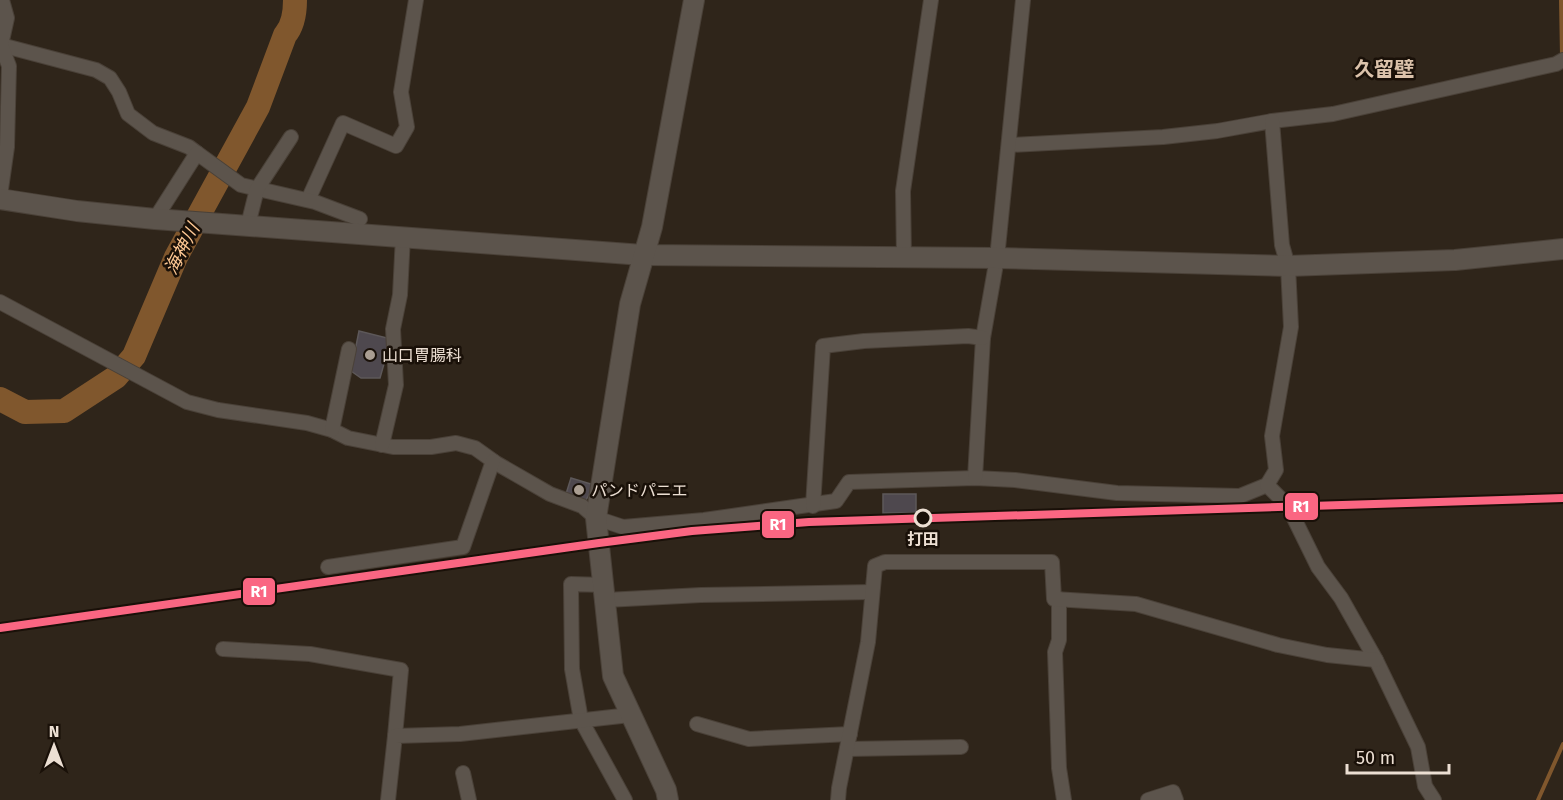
<svg xmlns="http://www.w3.org/2000/svg" width="1563" height="800" viewBox="0 0 1563 800" font-family="'Fira Sans','Noto Sans JP',sans-serif">
<style>
.lines{fill:none;stroke-linecap:round;stroke-linejoin:round}
.stream{stroke:#80572d;stroke-width:4}
.river{stroke:#80572d;stroke-width:24}
.building{fill:#4e484e;stroke:#5d5859;stroke-width:1.5}
.street-casing{stroke:#4a4138;stroke-width:16}
.secondary-casing{stroke:#4a4138;stroke-width:22}
.street{stroke:#5c544c;stroke-width:14}
.secondary{stroke:#5c544c;stroke-width:20}
.rail-1-casing{stroke:#191008;stroke-width:12}
.rail-1{stroke:#fa6682;stroke-width:8}
.poi-dot{fill:#aa9e92;stroke:#191008;stroke-width:2}
.stop-dot{fill:#191008;stroke:#ecdfd3;stroke-width:3}
.labels{text-anchor:middle;dominant-baseline:central;stroke-width:5;stroke-linejoin:round;paint-order:stroke}
.poi-label{font-size:16px;fill:#ecdfd3;stroke:#191008;text-anchor:start}
.stop-label{font-size:16px;font-weight:bold;fill:#ecdfd3;stroke:#191008}
.water-label{font-size:18px;font-style:italic;fill:#fdc793;stroke:#191008}
.quarter-label{font-size:20px;font-weight:bold;fill:#dbc2aa;stroke:#191008}
.line-badge{stroke:#191008;stroke-width:2}
.badge-label{font-size:16px;text-anchor:middle;font-weight:bold;fill:#fff}
</style>
<rect width="100%" height="100%" fill="#2f251a"/>
<g class="lines">
<g class="stream">
<path d="M1561 0 1562 56"/>
<path d="M1538 800 1563 744"/>
</g>
<path class="river" d="M0 399 25 412 64 411 116 377 134 356 176 257 258 107 285 35C293 26 295 12 295 0"/>
</g>
<g class="building">
<path d="M359 331 391 339 380 378H361L351 371Z"/>
<path d="M571 478 594 485 584 504 566 494Z"/>
<rect x="883" y="494" width="33" height="19"/>
</g>
<g class="lines">
<g class="street-casing">
<g id="street">
<path d="M1 45 96 70 110 78 119 92 128 114 153 133 189 147 197 153"/>
<path d="M1010 145 1163 137 1217 131 1272 121 1333 114 1556 64 1563 60"/>
<path d="M0 196 7 147 9 66 1 45 7 18 2 0"/>
<path d="M308 200 343 123 396 146 407 127 401 92 416 0"/>
<path d="M155 219 197 153 241 185 315 202 360 219"/>
<path d="M248 225 257 189 291 137"/>
<path d="M904 258 903 191 931 0"/>
<path d="M0 302 187 402 218 410 307 423 332 430 348 438 393 447H431L456 443 475 448 496 463 550 494 582 506 596 518 623 527 704 520 836 501 849 482 975 478 1015 480 1117 493 1240 496 1267 485 1276 470 1272 436 1291 327 1288 266 1282 245 1272 121"/>
<path d="M332 430 349 349"/>
<path d="M382 445 396 385 393 329 400 295 403 236"/>
<path d="M975 478 983 338 997 258 1023 0"/>
<path d="M1267 485 1288 506 1318 567 1341 598 1376 660 1418 747 1425 786 1434 800"/>
<path d="M813 506 823 346 864 341 968 336 983 338"/>
<path d="M328 567 463 547 493 461"/>
<path d="M604 585 571 584 572 669 581 720 625 800"/>
<path d="M1059 599V640L1055 652 1059 768 1064 800"/>
<path d="M606 600 701 595 872 592"/>
<path d="M223 649 310 654 401 670 395 736"/>
<path d="M697 724 749 739 850 734"/>
<path d="M847 749 961 747"/>
<path d="M463 773 469 800"/>
<path d="M388 800 395 736 460 734 630 715"/>
<path d="M838 800 839 788 868 642 875 566 885 562H1052L1054 599 1136 604 1278 645 1327 655 1376 660"/>
<path d="M1148 800 1173 792 1176 800"/>
</g>
</g>
<g class="secondary-casing">
<g id="secondary">
<path d="M0 199 77 211 155 219 643 255 997 258 1288 266 1455 260 1563 249"/>
<path d="M668 800 666 790 613 676 596 518 630 304 652 227 694 0"/>
</g>
</g>
<use href="#street" class="street"/>
<use href="#secondary" class="secondary"/>
<g class="rail-1-casing">
<path id="rail-1" d="M0 628 599 543 692 531 809 522 1563 498"/>
</g>
<use href="#rail-1" class="rail-1"/>
</g>
<g class="poi-dot">
<circle cx="370" cy="355" r="6"/>
<circle cx="579" cy="490" r="6"/>
</g>
<circle class="stop-dot" cx="923" cy="518" r="8"/>
<g class="labels">
<g class="poi-label">
<text x="382" y="355">山口胃腸科</text>
<text x="591" y="490">パンドパニエ</text>
</g>
<g class="stop-label">
<text x="923" y="539">打田</text>
</g>
<g class="water-label">
<text transform="translate(182 249) rotate(-63)">海神川</text>
</g>
<g class="quarter-label">
<text x="1384" y="69">久留壁</text>
</g>
</g>
<g class="line-badge">
<rect x="1284" y="492" width="35" height="29" rx="6" fill="#fa6682"/>
<rect x="761" y="510" width="34" height="29" rx="6" fill="#fa6682"/>
<rect x="242" y="577" width="34" height="29" rx="6" fill="#fa6682"/>
</g>
<g class="badge-label">
<text x="1301" y="512">R1</text>
<text x="778" y="530">R1</text>
<text x="259" y="597">R1</text>
</g>
<g transform="translate(54 746)" stroke="#191008" stroke-width="4.5" paint-order="stroke">
<path d="M0-4.5L10 22L0 15L-10 22Z" fill="#ecdfd3"/>
<text y="-9" font-size="16" font-weight="bold" text-anchor="middle" fill="#ecdfd3">N</text>
</g>
<path d="M1347 764v9h102v-9" fill="none" stroke="#ecdfd3" stroke-width="3"/>
<text x="1356" y="764" font-size="18" fill="#ecdfd3" stroke="#191008" stroke-width="4.5" paint-order="stroke">50 m</text>
</svg>
